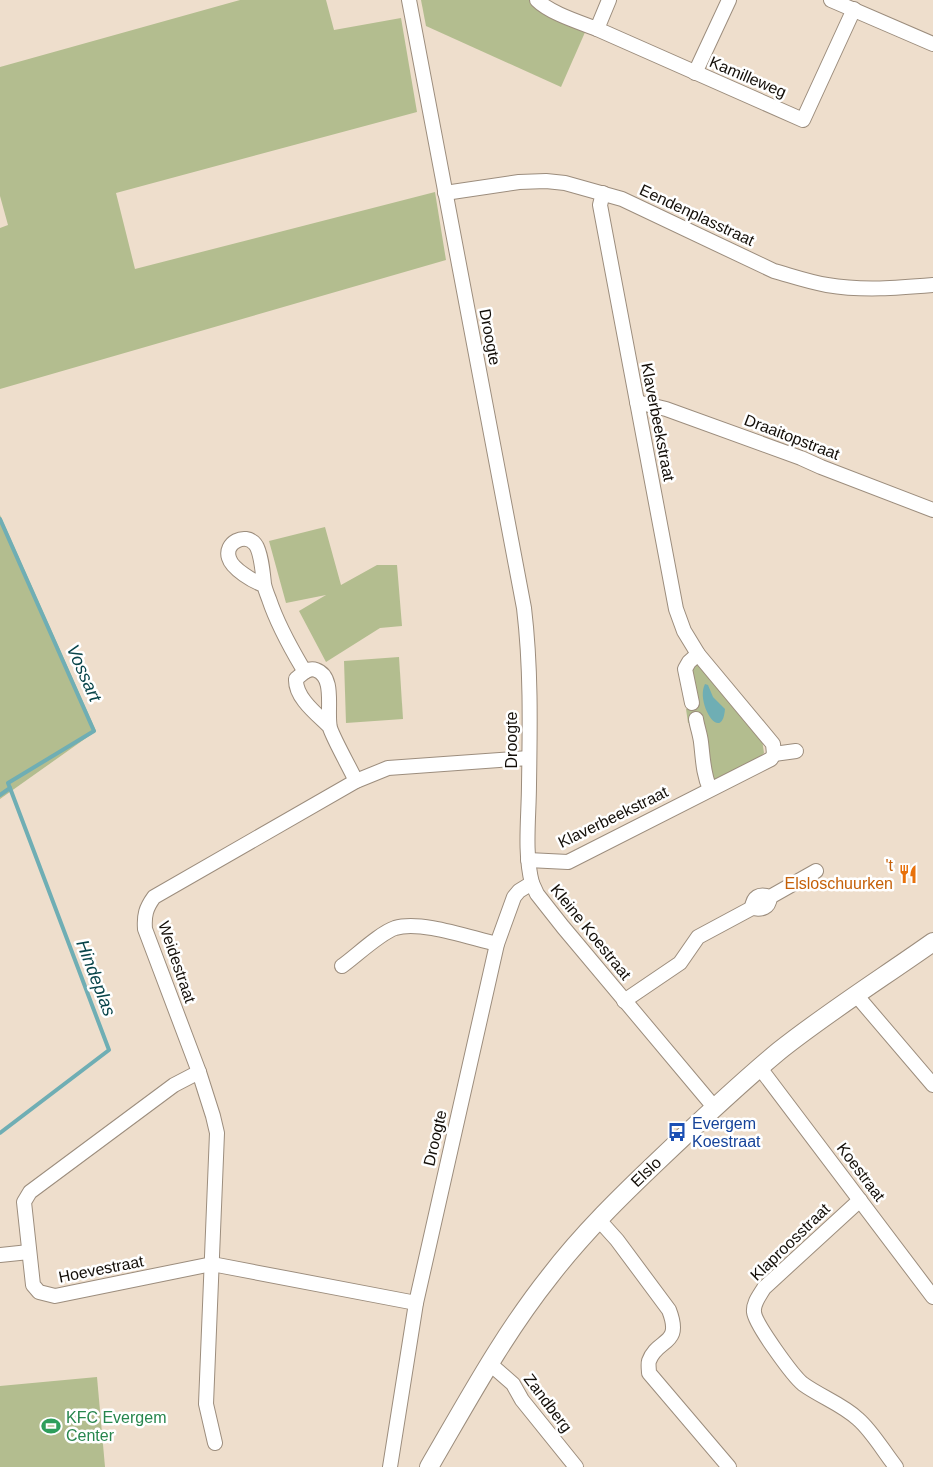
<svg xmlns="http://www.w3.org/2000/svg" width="933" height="1467" viewBox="0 0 933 1467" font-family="Helvetica,sans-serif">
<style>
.green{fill:#b3bd8f}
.water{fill:#6faeb4}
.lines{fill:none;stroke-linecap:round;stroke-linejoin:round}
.stream{stroke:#6faeb4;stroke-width:4}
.minor-casing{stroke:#9c8d7d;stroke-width:16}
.tertiary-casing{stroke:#9c8d7d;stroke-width:20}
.minor{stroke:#fff;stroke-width:14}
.tertiary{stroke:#fff;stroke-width:18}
.labels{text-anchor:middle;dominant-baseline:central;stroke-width:5;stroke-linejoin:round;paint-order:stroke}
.street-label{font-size:16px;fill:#130e08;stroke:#fff}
.food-label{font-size:16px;fill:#c56008;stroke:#fff;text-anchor:end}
.transit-label{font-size:16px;fill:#164399;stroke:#fff;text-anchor:start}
.leisure-label{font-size:16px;fill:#27864d;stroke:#fff;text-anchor:start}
.water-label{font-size:18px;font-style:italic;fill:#084449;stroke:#fff}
</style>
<rect width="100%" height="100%" fill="#eedecc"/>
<g class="green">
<path d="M240 0H326L334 30 401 18 417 112 116 193 135 269 435 192 446 260 0 389V228L8 225 0 196V67Z"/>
<path d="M421 0H532L586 30 561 87 426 26Z"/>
<path d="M0 515 96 731 0 799Z"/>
<path d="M325 527 341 585 377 565H397L402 626 380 628 326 662 299 611 326 595 286 603 269 541Z"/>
<path d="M399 657 403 719 346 723 344 661Z"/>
<path d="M697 661 762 739 764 753 758 759 714 782 701 714 692 722 688 723 686 709 696 706 689 672Z"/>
<path d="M97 1377 105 1467H0V1386Z"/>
</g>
<path class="water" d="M705 684 708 685 713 697 725 709C722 745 695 703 705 684Z"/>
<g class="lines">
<g class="stream">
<path d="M0 519 94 731 8 783 10 788 0 795"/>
<path d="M0 1133 109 1050 10 788"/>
</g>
<g class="minor-casing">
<g id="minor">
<path d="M537 0C550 13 579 22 597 29"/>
<path d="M609 0 597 29 803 120 854 9"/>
<path d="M831 0 933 44"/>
<path d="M695 73 729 0"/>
<path d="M445 193 519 182 546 181 565 183 622 199 774 271C792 276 809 282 827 285 862 291 898 288 933 285"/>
<path d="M637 402 666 409 801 458 821 467 933 510"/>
<path d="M264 585C254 582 232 569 229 558 224 543 245 532 255 544 261 551 263 574 264 584 265 589 267 594 269 599 277 623 289 645 302 667L306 671"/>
<path d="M692 703 685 669 689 662 698 654"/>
<path d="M696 719C697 726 700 734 701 742 703 758 703 774 710 789"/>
<path d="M330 727C318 715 295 698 296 679 302 674 308 667 316 670 336 677 326 711 330 728 335 742 349 766 356 781"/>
<path d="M774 754 796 751"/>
<path d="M528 860 568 862 771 759 774 754 773 744 698 654 684 631 676 609 600 205 603 193"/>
<path d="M532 883 537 894 563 927 714 1107"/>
<path d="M752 908C753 897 759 893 770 897L816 871"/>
<path d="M342 966C356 956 380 933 395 928 421 920 470 938 497 944"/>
<path d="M857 996 933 1085"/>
<path d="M624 1001 680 963 698 937 752 908C762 910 769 908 770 897"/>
<path d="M760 1068 933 1297"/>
<path d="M199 1072 174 1085 30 1192 24 1202 33 1285 39 1292 55 1296 212 1264 416 1303"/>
<path d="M860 1200 764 1288C760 1295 753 1303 754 1312 755 1324 793 1376 803 1384 821 1397 842 1404 858 1419 872 1431 884 1452 896 1467"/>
<path d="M599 1220 617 1240 669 1310C683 1346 657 1338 649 1361 648 1364 649 1370 649 1373L729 1467"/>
<path d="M0 1255 29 1252"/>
<path d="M489 1363 513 1384 522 1400 576 1467"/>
<path d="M215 1443 206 1404 217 1133 213 1116 199 1072 145 929C144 915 146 908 154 897L356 781 388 768 529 758"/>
<path d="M390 1467 416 1303 497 944 514 897 519 891 532 883C524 852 529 816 529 784 530 725 531 666 524 608L409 0"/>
</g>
</g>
<g class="tertiary-casing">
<path id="tertiary" d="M429 1467C467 1402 503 1335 550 1276 583 1233 622 1195 661 1158 700 1121 738 1085 779 1051 828 1012 882 978 933 942"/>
</g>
<use href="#minor" class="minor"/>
<use href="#tertiary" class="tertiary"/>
</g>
<defs>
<g id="restaurant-bare" transform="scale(1.5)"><path d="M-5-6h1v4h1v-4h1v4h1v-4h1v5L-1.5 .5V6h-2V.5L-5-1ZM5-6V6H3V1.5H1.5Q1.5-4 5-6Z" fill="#e8710a" stroke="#fff" stroke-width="2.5" paint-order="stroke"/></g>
<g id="bus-bare" transform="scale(1.5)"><path d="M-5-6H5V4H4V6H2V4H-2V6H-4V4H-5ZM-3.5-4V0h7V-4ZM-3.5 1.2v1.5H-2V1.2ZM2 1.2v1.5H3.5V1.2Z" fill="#1a4fb4" stroke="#fff" stroke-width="2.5" paint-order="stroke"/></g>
<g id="stadium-bare" transform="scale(1.5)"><path d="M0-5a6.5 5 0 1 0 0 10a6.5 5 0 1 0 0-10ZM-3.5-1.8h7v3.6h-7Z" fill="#2e9e5b" stroke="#fff" stroke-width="2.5" paint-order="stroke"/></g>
</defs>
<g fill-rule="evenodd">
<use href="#restaurant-bare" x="908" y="874"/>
<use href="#bus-bare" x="677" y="1132"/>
<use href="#stadium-bare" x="51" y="1426"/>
</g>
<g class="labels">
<g class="street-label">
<text transform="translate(748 77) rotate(23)">Kamilleweg</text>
<text transform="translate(697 215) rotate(25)">Eendenplasstraat</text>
<text transform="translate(490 337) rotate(79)">Droogte</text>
<text transform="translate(658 422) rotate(79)">Klaverbeekstraat</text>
<text transform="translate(792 437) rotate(21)">Draaitopstraat</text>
<text transform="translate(511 740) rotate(-90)">Droogte</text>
<text transform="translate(613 817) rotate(-26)">Klaverbeekstraat</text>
<text transform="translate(591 932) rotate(51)">Kleine Koestraat</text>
<text transform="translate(177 962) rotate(71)">Weidestraat</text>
<text transform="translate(435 1138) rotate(-77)">Droogte</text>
<text transform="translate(646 1172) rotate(-44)">Elslo</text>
<text transform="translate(861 1172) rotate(53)">Koestraat</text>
<text transform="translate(790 1242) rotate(-44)">Klaproosstraat</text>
<text transform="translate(101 1269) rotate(-11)">Hoevestraat</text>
<text transform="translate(548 1403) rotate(53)">Zandberg</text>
</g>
<g class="food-label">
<text x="893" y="865">'t<tspan x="893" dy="18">Elsloschuurken</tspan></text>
</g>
<g class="transit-label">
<text x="692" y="1123">Evergem<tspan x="692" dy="18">Koestraat</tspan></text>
</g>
<g class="leisure-label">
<text x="66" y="1417">KFC Evergem<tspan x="66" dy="18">Center</tspan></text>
</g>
<g class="water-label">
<text transform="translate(84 673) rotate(66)">Vossart</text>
<text transform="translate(96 978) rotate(69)">Hindeplas</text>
</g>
</g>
</svg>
